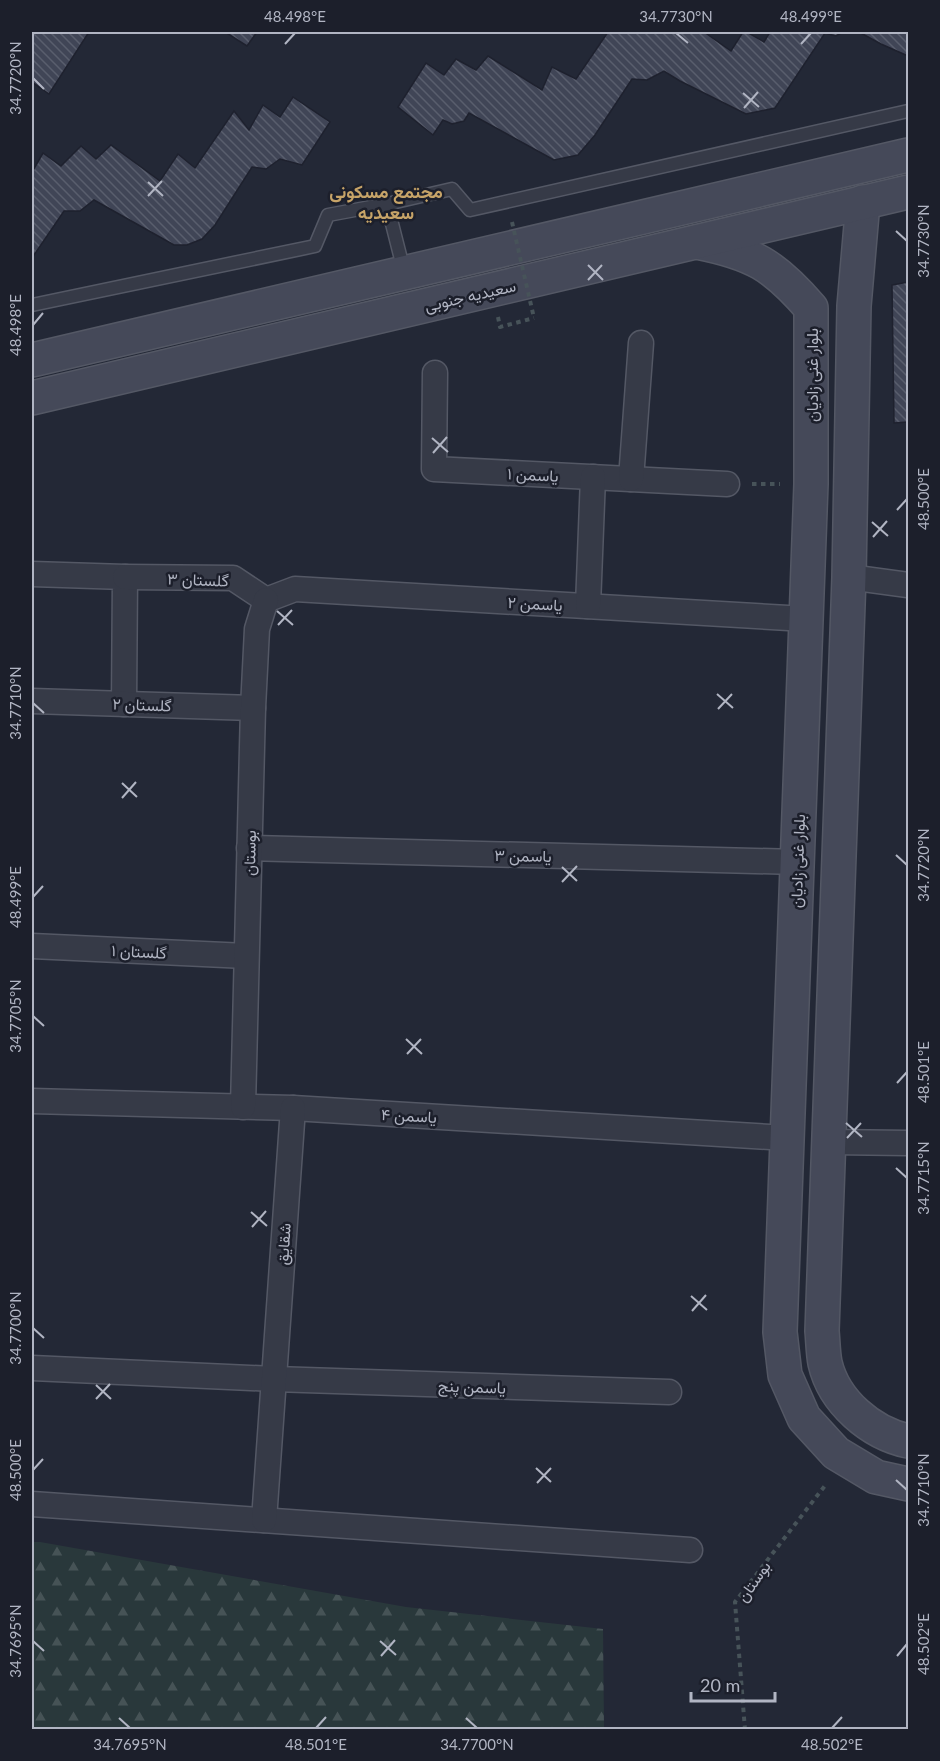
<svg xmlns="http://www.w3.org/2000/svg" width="940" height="1761" viewBox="0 0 940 1761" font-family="Lato,Vazirmatn,sans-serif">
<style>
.forest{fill:url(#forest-firs)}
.building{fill:url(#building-back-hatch);stroke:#1e212e;stroke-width:1.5}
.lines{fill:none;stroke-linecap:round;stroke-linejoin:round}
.lane-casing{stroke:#545865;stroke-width:15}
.street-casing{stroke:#545865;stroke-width:27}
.secondary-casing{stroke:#545865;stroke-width:36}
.path{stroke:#475359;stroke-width:4;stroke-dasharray:4.5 4.5;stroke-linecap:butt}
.lane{stroke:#363a47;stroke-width:12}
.street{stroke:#363a47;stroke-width:24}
.secondary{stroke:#454959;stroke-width:33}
.path-bridge{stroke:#475359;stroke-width:4;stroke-dasharray:4.5 4.5;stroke-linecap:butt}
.ticks{fill:none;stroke:#b1b5c3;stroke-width:2}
.labels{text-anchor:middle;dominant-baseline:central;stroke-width:5;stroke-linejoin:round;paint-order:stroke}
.street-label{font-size:16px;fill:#b1b5c3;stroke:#1c1f2b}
.neighbourhood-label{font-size:18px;font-weight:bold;fill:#c7a468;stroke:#1c1f2b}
.neatline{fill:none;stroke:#b1b5c3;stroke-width:2}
.ticks-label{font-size:15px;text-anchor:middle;fill:#b1b5c3}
</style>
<defs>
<pattern id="forest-firs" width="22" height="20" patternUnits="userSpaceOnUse" patternTransform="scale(1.5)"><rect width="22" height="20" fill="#29383b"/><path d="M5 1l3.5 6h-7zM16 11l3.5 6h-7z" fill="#465356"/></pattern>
<pattern id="building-back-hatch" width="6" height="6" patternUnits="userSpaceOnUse" patternTransform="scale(1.5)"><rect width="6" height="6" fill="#404556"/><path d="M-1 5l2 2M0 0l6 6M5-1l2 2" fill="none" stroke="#595e6d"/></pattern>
</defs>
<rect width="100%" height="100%" fill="#232836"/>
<path class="forest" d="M32 1542H40L406 1607 603 1629 604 1729H32Z"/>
<g class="building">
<path d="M32 32H89L49 94 32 82Z"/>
<path d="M225 32H257L247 46Z"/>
<path d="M608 32H704L731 51 743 32H747L764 42 770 32H843L836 36 825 33 775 108 746 114 680 81 664 71 647 80 632 79 595 135 578 155 554 160 469 113 464 121 452 124 443 120 433 135 398 107 426 63 444 75 456 59 476 70 488 56 542 90 552 67 576 79Z"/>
<path d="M859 32H908V56L881 44Z"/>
<path d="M293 97 330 122 302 165 280 159 266 169 252 167 215 225 202 239 187 245H174L94 200 80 211H64L32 258V172L43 153 61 166 81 146 96 159 111 145 160 181 178 154 195 168 234 111 249 130 263 105 280 117Z"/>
<path d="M908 282V422L894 423 892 285Z"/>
</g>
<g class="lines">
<g class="lane-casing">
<g id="lane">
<path d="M387 204 404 271"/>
<path d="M32 305 315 246 328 215 387 204 452 189 470 210 908 111"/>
</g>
</g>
<g class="street-casing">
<g id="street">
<path d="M435 373 434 469 727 484"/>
<path d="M631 479 641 343"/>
<path d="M32 574 125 577 124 704"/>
<path d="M125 577 233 578 266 600"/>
<path d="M849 577 908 585"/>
<path d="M266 600 295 589 806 619"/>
<path d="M588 606 593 477"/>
<path d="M32 701 253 708"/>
<path d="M249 848 797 862"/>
<path d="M32 946 246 956"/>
<path d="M32 1101 293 1108 787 1138"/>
<path d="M243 1107 253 708 257 629 266 600"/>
<path d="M829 1142 908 1143"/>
<path d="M32 1368 274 1379 669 1392"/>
<path d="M32 1504 690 1550"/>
<path d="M264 1520 293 1108"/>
</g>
</g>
<g class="secondary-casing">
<g id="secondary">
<path d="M863 202 854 306 849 577 822 1331C823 1341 823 1353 825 1363 834 1402 871 1433 908 1441"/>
<path d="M697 242C753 253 774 265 811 308V484L780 1332 785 1375 804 1418 836 1453 876 1477 908 1484"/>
<path d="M32 360 908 155"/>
<path d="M32 398 908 192"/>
</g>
</g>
<g class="path">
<path d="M498 317 500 327 534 318"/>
<path d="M752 484H780"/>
<path d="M745 1730 735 1602 827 1483"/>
</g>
<use href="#lane" class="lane"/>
<use href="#street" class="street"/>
<use href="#secondary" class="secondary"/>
<path class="path-bridge" d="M512 222 534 318"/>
</g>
<path class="ticks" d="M676 33 688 43M285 44 295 33M801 44 811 33M33 78 44 89M743 93 759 107M744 108 758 92M148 182 163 196M148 196 162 181M896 231 907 241M588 265 603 280M588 280 602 265M33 325 43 313M432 438 448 452M433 453 447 437M897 510 907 499M872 522 888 536M873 537 887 521M277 611 293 625M278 625 292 610M717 694 733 708M33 703 44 713M718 709 732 694M122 783 137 797M122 798 136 782M896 855 907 865M562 867 577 881M562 882 577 866M33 897 43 886M33 1016 44 1026M406 1039 422 1054M407 1054 421 1039M897 1083 907 1072M846 1123 862 1137M847 1138 861 1123M896 1168 907 1178M251 1212 267 1226M252 1227 266 1211M691 1296 707 1310M692 1311 706 1295M33 1328 44 1338M96 1385 111 1399M96 1399 110 1384M536 1468 551 1482M33 1470 43 1459M896 1480 907 1490M537 1483 551 1468M33 1641 44 1651M380 1641 396 1655M381 1656 395 1640M897 1656 907 1644M119 1718 130 1728M466 1718 477 1728M316 1728 326 1717M832 1728 842 1717"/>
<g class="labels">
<g class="street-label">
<text transform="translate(470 295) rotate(-13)">سعیدیه جنوبی</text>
<text transform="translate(811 375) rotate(-90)">بلوار غنی زادیان</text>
<text transform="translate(533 474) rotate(3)">یاسمن ۱</text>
<text transform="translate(198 579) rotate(2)">گلستان ۳</text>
<text transform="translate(535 603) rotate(3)">یاسمن ۲</text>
<text transform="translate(142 704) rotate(2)">گلستان ۲</text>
<text transform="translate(249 853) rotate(-89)">بوستان</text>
<text transform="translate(523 855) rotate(1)">یاسمن ۳</text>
<text transform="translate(797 861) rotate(-88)">بلوار غنی زادیان</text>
<text transform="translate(139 951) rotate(3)">گلستان ۱</text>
<text transform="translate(409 1115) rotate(3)">یاسمن ۴</text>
<text transform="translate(283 1244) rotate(-86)">شقایق</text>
<text transform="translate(472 1386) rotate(2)">یاسمن پنج</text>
<text transform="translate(753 1581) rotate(-55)">بوستان</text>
</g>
<g class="neighbourhood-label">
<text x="386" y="191">مجتمع مسکونی<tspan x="386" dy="21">سعیدیه</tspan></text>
</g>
</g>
<rect width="940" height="1761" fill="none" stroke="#1c1f2b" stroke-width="66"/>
<path d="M691 1692v9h84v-9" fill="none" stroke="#b1b5c3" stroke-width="3"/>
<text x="700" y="1692" font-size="18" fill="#b1b5c3" stroke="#1c1f2b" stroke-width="4.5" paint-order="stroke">20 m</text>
<rect x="33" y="33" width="874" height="1695" class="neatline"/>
<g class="ticks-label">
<text x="295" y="22">48.498°E</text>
<text x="676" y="22">34.7730°N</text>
<text x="811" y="22">48.499°E</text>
<text transform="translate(16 78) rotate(-90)" y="5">34.7720°N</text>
<text transform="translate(924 241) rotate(-90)" y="5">34.7730°N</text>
<text transform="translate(16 325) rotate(-90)" y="5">48.498°E</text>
<text transform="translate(924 499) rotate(-90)" y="5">48.500°E</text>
<text transform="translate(16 703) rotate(-90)" y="5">34.7710°N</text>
<text transform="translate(924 865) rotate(-90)" y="5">34.7720°N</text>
<text transform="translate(16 897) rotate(-90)" y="5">48.499°E</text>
<text transform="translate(16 1016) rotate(-90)" y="5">34.7705°N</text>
<text transform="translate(924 1072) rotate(-90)" y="5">48.501°E</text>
<text transform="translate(924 1178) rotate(-90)" y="5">34.7715°N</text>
<text transform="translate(16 1328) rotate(-90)" y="5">34.7700°N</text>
<text transform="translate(16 1470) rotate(-90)" y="5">48.500°E</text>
<text transform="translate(924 1490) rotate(-90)" y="5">34.7710°N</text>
<text transform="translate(16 1641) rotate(-90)" y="5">34.7695°N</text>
<text transform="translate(924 1644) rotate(-90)" y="5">48.502°E</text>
<text x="130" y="1750">34.7695°N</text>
<text x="316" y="1750">48.501°E</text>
<text x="477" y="1750">34.7700°N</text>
<text x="832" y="1750">48.502°E</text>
</g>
</svg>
